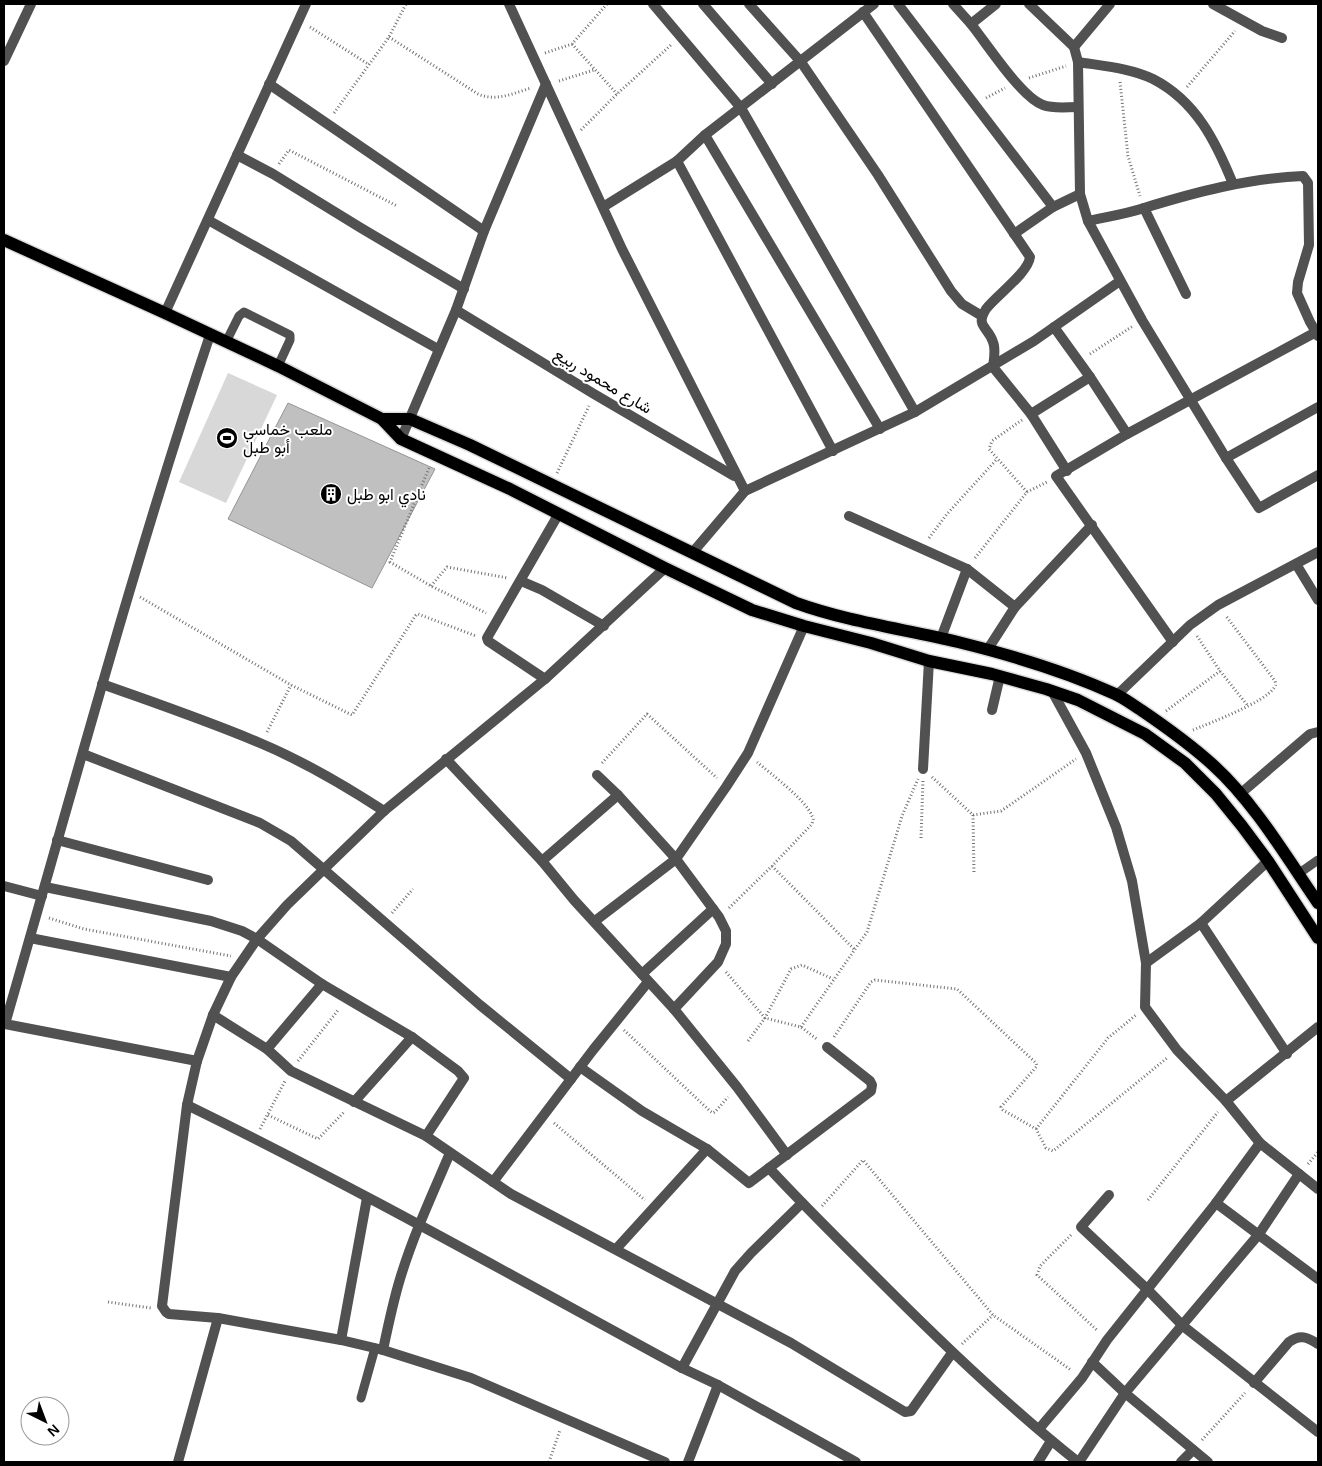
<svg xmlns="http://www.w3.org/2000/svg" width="1322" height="1466" viewBox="0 0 1322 1466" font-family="Helvetica,Vazirmatn,sans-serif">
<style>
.green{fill:#d8d8d8}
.building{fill:#c0c0c0;stroke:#959595}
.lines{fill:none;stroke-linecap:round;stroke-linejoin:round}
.primary-casing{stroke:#dbdbdb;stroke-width:15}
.path{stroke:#737373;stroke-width:3;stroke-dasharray:1 2.5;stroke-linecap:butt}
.lane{stroke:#515151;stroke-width:9}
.street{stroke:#515151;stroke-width:10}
.primary{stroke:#000;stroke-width:12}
.labels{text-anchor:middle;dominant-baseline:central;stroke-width:4;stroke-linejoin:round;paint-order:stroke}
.street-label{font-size:16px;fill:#000;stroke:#fff}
.poi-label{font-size:16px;fill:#000;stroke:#fff;text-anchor:start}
</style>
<rect width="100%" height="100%" fill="#fff"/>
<path class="green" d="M228 373 277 395 226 503 179 482Z"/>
<path class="building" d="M288 403 435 469 372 588 228 519Z"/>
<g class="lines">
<g class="primary-casing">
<g id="primary">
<path d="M4 240 165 313 278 366 382 419 401 439 510 489 665 568 752 610 804 626 871 643 929 661 992 674 1046 689 1078 700 1145 734 1185 763 1216 794 1242 826 1268 861 1318 938"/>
<path d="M382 419H410L470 445 796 603C849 622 904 629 958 642 1011 655 1065 671 1115 694 1124 698 1133 705 1141 710 1166 727 1191 745 1213 765 1254 802 1287 858 1318 903"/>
</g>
</g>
<g class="path">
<path d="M310 27 368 64"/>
<path d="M389 37 478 94C496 102 514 93 531 88"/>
<path d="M572 44 617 94"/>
<path d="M545 53 572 44 607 4"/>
<path d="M1029 78 1066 66"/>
<path d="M559 81 594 70"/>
<path d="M1120 82 1128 156 1140 196"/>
<path d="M1187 87 1235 31"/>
<path d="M986 98 1005 88"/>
<path d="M334 113 389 37 406 4"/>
<path d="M581 130 617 94 671 45"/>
<path d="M279 164 289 150 397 206"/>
<path d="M1090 354 1133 326"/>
<path d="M1022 420 992 441 989 449 1027 492"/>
<path d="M429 468 390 562 431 586 486 613"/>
<path d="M557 473 589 406"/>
<path d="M929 538 947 514 997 459"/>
<path d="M975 558 1027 492 1047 482"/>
<path d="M431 586 447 567 508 578"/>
<path d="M140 597 291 685 352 715 416 615 418 614 476 636"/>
<path d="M1197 636 1220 671 1248 706"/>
<path d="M1166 711 1220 671"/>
<path d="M1193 730C1210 723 1265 702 1274 688 1276 685 1276 685 1275 681L1226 616"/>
<path d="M267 732 291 685"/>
<path d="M602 763 647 714 717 778"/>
<path d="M932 777 973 815 974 874"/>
<path d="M973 815 1001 811 1076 759"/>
<path d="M921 838 923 780"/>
<path d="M772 866 854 949"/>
<path d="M729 908 772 866 812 824C813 820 814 819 812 816 806 800 771 774 757 762"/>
<path d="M392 913 413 889"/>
<path d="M49 918 84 929 231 956"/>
<path d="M726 972 765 1018 801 1027 818 1040"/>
<path d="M801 1027 867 932 902 816 918 779"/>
<path d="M624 1030 710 1111 713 1113 715 1112 728 1097"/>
<path d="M834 1037 871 982 875 980 957 989 1036 1063 1037 1066 1001 1107 1003 1110 1036 1129 1046 1148 1053 1151 1167 1058"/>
<path d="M748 1041 765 1018 791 969 802 965 833 979"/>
<path d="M298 1061 339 1009"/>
<path d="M268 1115 318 1139 345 1111"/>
<path d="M554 1123 645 1200"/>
<path d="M260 1129 285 1081"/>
<path d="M1036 1129 1108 1038 1136 1015"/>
<path d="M1308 1164 1318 1152"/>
<path d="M1148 1200 1218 1112"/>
<path d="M822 1206 863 1160 993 1315 1071 1370"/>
<path d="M1071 1235 1040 1266 1037 1275 1098 1331"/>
<path d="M108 1302 151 1308"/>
<path d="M962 1344 993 1315"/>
<path d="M1202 1440 1245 1393"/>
<path d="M549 1462 560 1430"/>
</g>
<g class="lane">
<path d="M226 342 239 316 244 312 290 335V340L278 366"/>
<path d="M1298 874 1318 860"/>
<path d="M361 1398 375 1348"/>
</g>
<g class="street">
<path d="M509 4 622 249 745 491"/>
<path d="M653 4 741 108 915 412"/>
<path d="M703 4 772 84"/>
<path d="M749 4 801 62 878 175 951 291 962 304 982 316"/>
<path d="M898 4 1053 207 1080 194"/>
<path d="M953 4 971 24 996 4"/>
<path d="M1029 4 1074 47 1078 62 1080 194 1088 221 1142 320 1226 458 1259 508 1318 475"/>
<path d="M1213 4 1262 31 1282 38"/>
<path d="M863 12 1030 257C1028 273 997 295 986 309 975 327 988 326 993 342 996 349 994 359 993 367L1031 414 1067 471"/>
<path d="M971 24C987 44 1021 97 1043 105 1054 109 1066 107 1078 107"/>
<path d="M1074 47 1110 4"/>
<path d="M4 61 31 4"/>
<path d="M1078 62C1103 66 1130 68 1153 79 1196 101 1216 142 1233 184"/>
<path d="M269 84 484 231"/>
<path d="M705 135 880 429"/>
<path d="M237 155 273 174 361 228 464 289"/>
<path d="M677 161 833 451"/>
<path d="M603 207 677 161 705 135 874 4"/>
<path d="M1144 208 1186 294"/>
<path d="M208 220 438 349"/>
<path d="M1088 221C1106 217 1126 214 1144 208 1196 192 1249 178 1303 176L1308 183 1309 245 1298 282 1297 293 1310 322 1316 332"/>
<path d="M1014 234 1053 207"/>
<path d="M456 310 594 394 734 476"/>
<path d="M165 313 306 4"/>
<path d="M1054 327 1090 377"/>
<path d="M210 335C134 562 72 793 5 1024L197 1061 213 1015 231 977 257 939 287 905 384 811 545 679 665 568"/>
<path d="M1031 414 1090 377 1127 434"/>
<path d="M401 439 456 310 484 231 546 84"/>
<path d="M1226 458 1318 407"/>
<path d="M849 516 967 569 1015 607"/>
<path d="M693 552 745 491 915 412 1034 341 1120 281"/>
<path d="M1296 564 1318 600"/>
<path d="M521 581 542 590 604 626"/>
<path d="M941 638 967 569"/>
<path d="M1173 642 1056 476 1127 434 1316 332 1318 336"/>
<path d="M988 649 1015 607 1092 525"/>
<path d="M545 679 488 641 487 638 558 515"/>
<path d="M102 684C155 703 208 721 260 743 303 761 344 785 384 811"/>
<path d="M1052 691 1086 753 1116 827 1132 881 1146 963 1145 1007 1177 1050 1226 1101 1260 1143 1318 1189"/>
<path d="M1117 695 1190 625 1218 605 1318 552"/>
<path d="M992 710 1000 676"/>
<path d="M83 754 260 823 291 841 480 1005 571 1079"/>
<path d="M446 759 542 861 574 900 674 1009 737 1087 787 1155"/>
<path d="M923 769 929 661"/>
<path d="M597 775 618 795 676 859 719 917 726 931V944L718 962 674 1009"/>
<path d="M1240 794 1310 734 1318 732"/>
<path d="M57 840 208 880"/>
<path d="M542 861 618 795"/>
<path d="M4 886 42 896"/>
<path d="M45 887 211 921 242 931 257 939 322 984 412 1037 458 1071 464 1078 426 1136"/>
<path d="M595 921 676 859 726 787 748 753 804 626"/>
<path d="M1201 923 1287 1054"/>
<path d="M30 938 231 977"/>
<path d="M1146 963 1201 923 1268 861"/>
<path d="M642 974 713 909"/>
<path d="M213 1015 267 1049 291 1071 426 1136 511 1194 791 1343 905 1412 911 1411 952 1353"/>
<path d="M267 1049 322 984"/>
<path d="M197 1061 187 1105 162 1306 166 1312 169 1314 218 1318 341 1340 383 1350"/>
<path d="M580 1067 642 1111 707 1149 749 1183 871 1091 872 1085 870 1081 827 1047"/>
<path d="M1226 1101 1318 1027"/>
<path d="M354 1102 412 1037"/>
<path d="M187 1105C355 1187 518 1279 682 1368L718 1385 856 1462"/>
<path d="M450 1153C432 1195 413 1236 400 1279 393 1302 388 1326 383 1350L471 1378 665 1462"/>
<path d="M769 1168C807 1209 847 1248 887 1288 948 1349 1011 1409 1078 1462"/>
<path d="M493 1182 593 1050 648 982"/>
<path d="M1109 1195 1081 1227 1148 1290 1183 1326 1318 1432"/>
<path d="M1216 1203 1318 1279"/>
<path d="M616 1249 707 1149"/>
<path d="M341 1340 367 1198"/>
<path d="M1092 1362 1125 1393 1208 1462"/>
<path d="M682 1368 735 1271 751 1253 802 1203"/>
<path d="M1254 1383 1289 1342C1300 1334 1307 1337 1318 1344"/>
<path d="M1039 1429 1082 1378 1107 1340 1216 1203 1260 1143"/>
<path d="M178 1462 218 1318"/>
<path d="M688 1462 718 1385"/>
<path d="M1038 1462 1051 1441"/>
<path d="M1079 1462 1125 1393 1259 1234 1299 1174"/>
<path d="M1181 1462 1193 1450"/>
</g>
<use href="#primary" class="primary"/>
</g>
<defs>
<g id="stadium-disc" transform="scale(1.125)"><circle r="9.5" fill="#000" stroke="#fff"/><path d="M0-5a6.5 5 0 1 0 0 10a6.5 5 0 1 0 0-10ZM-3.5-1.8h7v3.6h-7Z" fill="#fff"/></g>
<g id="building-disc" transform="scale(1.125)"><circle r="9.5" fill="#000" stroke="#fff"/><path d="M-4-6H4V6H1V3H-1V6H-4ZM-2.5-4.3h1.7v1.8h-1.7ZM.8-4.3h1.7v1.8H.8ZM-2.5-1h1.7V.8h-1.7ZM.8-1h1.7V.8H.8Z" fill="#fff"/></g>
</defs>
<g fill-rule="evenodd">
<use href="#stadium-disc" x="227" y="438"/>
<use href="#building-disc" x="331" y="494"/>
</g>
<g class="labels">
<g class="street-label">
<text transform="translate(603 381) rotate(31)">شارع محمود ربيع</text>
</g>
<g class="poi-label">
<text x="243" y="429">ملعب خماسي<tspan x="243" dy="18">أبو طبل</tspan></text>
<text x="347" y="494">نادي ابو طبل</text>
</g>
</g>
<rect width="1322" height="1466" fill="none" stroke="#000000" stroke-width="10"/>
<g transform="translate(45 1421) rotate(138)"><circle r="24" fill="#ffffff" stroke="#999999"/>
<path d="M0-4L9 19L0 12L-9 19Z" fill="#000000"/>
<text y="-8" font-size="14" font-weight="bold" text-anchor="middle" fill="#000000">N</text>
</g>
</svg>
